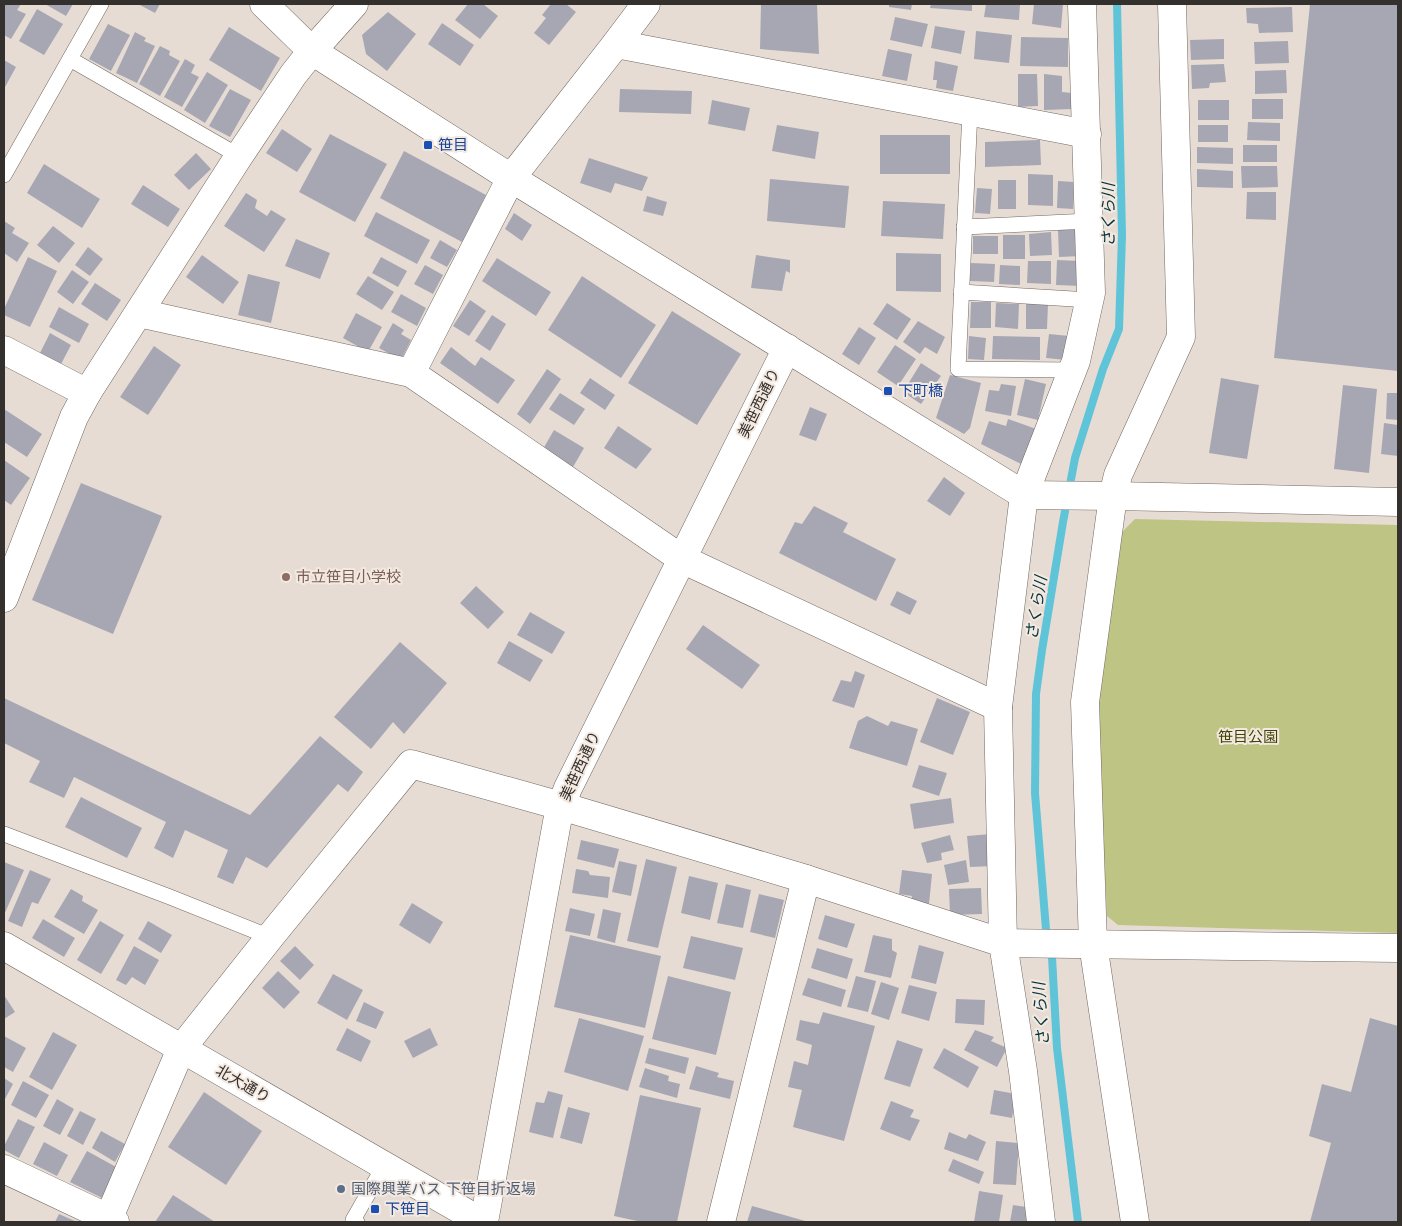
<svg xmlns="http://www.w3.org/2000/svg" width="1402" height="1226" viewBox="0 0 1402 1226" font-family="'DejaVu Sans','Noto Sans JP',sans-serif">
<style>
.green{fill:#bec483}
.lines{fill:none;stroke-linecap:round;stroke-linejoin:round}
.stream{stroke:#5fc4d8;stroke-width:8}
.building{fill:#a7a7b3}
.lane-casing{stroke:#716861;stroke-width:16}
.street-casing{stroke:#716861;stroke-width:29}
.secondary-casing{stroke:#716861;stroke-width:29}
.lane{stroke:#fff;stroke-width:15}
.street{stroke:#fff;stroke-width:28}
.secondary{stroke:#fff;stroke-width:28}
.transit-dot{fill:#1a4fb4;stroke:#f4e9e1;stroke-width:2}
.education-dot{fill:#8d6e63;stroke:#f4e9e1;stroke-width:2}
.service-dot{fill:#5c6f8a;stroke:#f4e9e1;stroke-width:2}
.labels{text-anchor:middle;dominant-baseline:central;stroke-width:4;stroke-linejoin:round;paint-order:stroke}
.transit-label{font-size:15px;fill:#164399;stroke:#f4e9e1;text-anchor:start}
.street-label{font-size:15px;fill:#34302d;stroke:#f4e9e1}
.education-label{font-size:15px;fill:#785e54;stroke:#f4e9e1;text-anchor:start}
.park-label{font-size:15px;fill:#3f4206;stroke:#f4e9e1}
.service-label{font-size:15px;fill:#4e5e75;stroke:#f4e9e1;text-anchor:start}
.water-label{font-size:16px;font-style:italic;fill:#01343c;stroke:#f4e9e1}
</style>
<rect width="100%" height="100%" fill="#e7dcd4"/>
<path class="green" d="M1135 519 1398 525V933L1118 925 1107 916 1096 713 1117 537Z"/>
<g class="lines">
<path class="stream" d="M1078 1222 1057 1048 1052 957 1047 942 1035 793 1036 694 1042 650 1063 522 1075 458 1103 369 1119 329 1122 235 1117 4"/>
</g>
<g class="building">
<path d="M4 4H21L17 10 26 14 11 39 4 35Z"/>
<path d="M45 4H73L66 16Z"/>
<path d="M138 4H160L155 13Z"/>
<path d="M468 4H483L498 16 480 39 455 20Z"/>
<path d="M551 4H566L576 12 549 45 534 33 546 18 542 15Z"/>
<path d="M761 4H817L819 54 760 49Z"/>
<path d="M889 4H912L911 10 889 7Z"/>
<path d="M931 4H972V11L930 8Z"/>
<path d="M986 4H1020L1019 20 984 17Z"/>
<path d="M1034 4H1063L1061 28 1032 24Z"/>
<path d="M1310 4H1398V371L1274 358Z"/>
<path d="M1292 7 1293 32 1259 33 1258 24 1247 23 1246 8Z"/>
<path d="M37 9 63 24 44 55 19 41Z"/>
<path d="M388 12 416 34 387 71 366 54 362 35Z"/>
<path d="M895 17 928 24 922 47 890 40Z"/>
<path d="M442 23 474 45 460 66 428 44Z"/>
<path d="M108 24 130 35 111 71 89 59Z"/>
<path d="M935 26 965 31 961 54 931 48Z"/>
<path d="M229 27 280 58 261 91 209 60Z"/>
<path d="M976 31 1012 35 1009 63 974 59Z"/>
<path d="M135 32 146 38 144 41 155 46 137 83 116 73Z"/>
<path d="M1021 37 1068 38V67L1020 66Z"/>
<path d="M1224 39V59L1191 60 1190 40Z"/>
<path d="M1288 41 1289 63 1255 64 1254 42Z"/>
<path d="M160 46 170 51 169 55 180 61 160 96 139 84Z"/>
<path d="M888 49 912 54 907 81 882 76Z"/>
<path d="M185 59 195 65 191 73 199 77 182 107 164 97Z"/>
<path d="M4 60 16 67 4 89Z"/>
<path d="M935 61 958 66 953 91 936 88 937 80H933Z"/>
<path d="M1224 64 1226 82 1210 83 1209 88 1192 89 1191 65Z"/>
<path d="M1286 70 1287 93 1255 94V71Z"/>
<path d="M207 72 228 85 205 123 184 110Z"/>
<path d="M1018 74H1037L1038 106 1018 107Z"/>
<path d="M1044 74 1062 76V92L1072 93 1073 109 1044 110Z"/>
<path d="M230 89 251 100 230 137 209 126Z"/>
<path d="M620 89 692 91 691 114 619 112Z"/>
<rect x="1252" y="99" width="31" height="20"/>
<path d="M712 100 750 108 745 131 708 124Z"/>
<rect x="1198" y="100" width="31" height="20"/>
<path d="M1248 122 1280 123V141L1247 140Z"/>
<path d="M777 125 819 132 815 159 772 151Z"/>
<rect x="1198" y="125" width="30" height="17"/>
<path d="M282 129 312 149 297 172 266 153Z"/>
<path d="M330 134 387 164 355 222 299 192Z"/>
<rect x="880" y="135" width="70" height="39"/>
<path d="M1040 140 1041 165 985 167V142Z"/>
<rect x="1243" y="145" width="34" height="17"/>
<path d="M1197 147 1233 148V164L1197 163Z"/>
<path d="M404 151 486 195 462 242 380 198Z"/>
<path d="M196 153 211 169 189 190 174 175Z"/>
<path d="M589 158 648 177 642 191 615 183 611 193 580 183Z"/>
<path d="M44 164 100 199 82 228 27 193Z"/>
<path d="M1241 166H1277L1278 187 1242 188Z"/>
<path d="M1197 169 1233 171V188L1197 187Z"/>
<path d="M1028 174 1053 175V206L1028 205Z"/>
<path d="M770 179 849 186 845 228 767 221Z"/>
<rect x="998" y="180" width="18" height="29"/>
<path d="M1058 181 1074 182 1073 209 1057 208Z"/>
<path d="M143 185 180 209 168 227 131 204Z"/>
<path d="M977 188 992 189 990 214 975 213Z"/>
<path d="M1247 192H1276V220L1246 219Z"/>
<path d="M246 193 257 200 255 208 267 216 271 210 286 219 264 252 224 226Z"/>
<path d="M647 196 667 202 663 216 643 211Z"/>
<path d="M883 201 945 204 943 239 881 236Z"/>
<path d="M376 212 430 240 417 264 364 236Z"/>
<path d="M514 213 532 225 522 241 505 229Z"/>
<path d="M4 221 15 228 12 233 29 243 17 262 4 253Z"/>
<path d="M53 226 75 243 59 263 37 245Z"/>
<path d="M1082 229V256L1059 257 1058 230Z"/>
<path d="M1051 232 1052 255 1030 256 1029 234Z"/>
<rect x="1003" y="235" width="22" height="24"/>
<rect x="973" y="236" width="25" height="18"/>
<path d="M296 239 330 253 320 279 285 266Z"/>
<path d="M440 240 457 250 447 267 430 258Z"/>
<path d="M88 247 103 259 90 276 75 265Z"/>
<path d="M896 253 941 254V292L896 291Z"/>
<path d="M202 255 239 282 223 304 186 277Z"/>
<path d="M756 255 790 260V273L786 271 782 291 751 288Z"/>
<path d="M28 257 57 271 30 327 4 315V309Z"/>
<path d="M381 257 407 271 398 287 372 273Z"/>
<path d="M497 258 551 292 536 316 482 281Z"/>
<path d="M1057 260 1081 261V286L1056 285Z"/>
<path d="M1028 261H1051V284L1027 283Z"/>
<path d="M971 263 995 264 994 282 970 281Z"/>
<path d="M425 265 443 275 433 294 414 284Z"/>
<path d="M1000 265 1020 266V285L999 284Z"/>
<path d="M72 270 89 282 73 304 57 292Z"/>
<path d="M248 274 280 282 271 323 238 315Z"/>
<path d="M368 276 394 292 382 310 356 294Z"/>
<path d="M582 276 656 325 621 378 548 330Z"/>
<path d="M95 283 121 300 107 321 81 304Z"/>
<path d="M401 294 426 308 417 326 391 312Z"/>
<path d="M470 300 486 311 469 336 453 326Z"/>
<path d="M971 302H991V328H970Z"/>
<path d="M887 303 911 319 897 340 873 324Z"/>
<path d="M996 303 1019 304 1018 329 995 327Z"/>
<path d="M1026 304H1048L1047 329H1026Z"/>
<path d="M59 307 89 324 79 343 49 327Z"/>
<path d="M672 311 741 354 697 425 628 383Z"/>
<path d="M356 313 382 327 368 352 343 338Z"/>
<path d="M492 315 506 324 490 351 475 341Z"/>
<path d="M918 321 945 337 937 354 925 347 920 354 903 342Z"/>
<path d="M393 323 404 330 401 334 411 340 401 360 379 348Z"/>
<path d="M859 327 876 338 859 365 842 354Z"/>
<path d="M50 333 71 345 60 366 39 355Z"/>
<path d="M1049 334 1069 336 1066 360 1046 358Z"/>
<path d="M969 336 986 338 984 360 968 359Z"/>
<path d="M993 336 1040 337V360L992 359Z"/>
<path d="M895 345 916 359 898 386 877 372Z"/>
<path d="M154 346 181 365 148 415 120 397Z"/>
<path d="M451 347 475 366 481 357 515 380 498 404 440 363Z"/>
<path d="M921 363 941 376 921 404 903 392Z"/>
<path d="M547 369 561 379 530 424 517 414Z"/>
<path d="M950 375 981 383 970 428 964 434 936 418Z"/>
<path d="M590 378 615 395 605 410 580 393Z"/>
<path d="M1221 378 1259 385 1247 459 1209 453Z"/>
<path d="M1025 379 1046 384 1038 420 1017 415Z"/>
<path d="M1001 384 1016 386 1011 416 985 411 989 390 999 391Z"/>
<path d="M1343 385 1377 389 1369 473 1334 469Z"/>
<path d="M560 393 585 409 574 425 549 409Z"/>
<path d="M1387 393H1398V420L1386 419Z"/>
<path d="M810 407 827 414 816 441 799 435Z"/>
<path d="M4 409 42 434 27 457 4 442Z"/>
<path d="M1008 419 1039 430 1030 459 1021 464 981 444 989 421 1006 426Z"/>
<path d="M1384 423 1398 425V456L1381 454Z"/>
<path d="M618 426 652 449 636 469 604 448Z"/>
<path d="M554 430 584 448 573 467 543 449Z"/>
<path d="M4 460 30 478 11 505 4 500Z"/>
<path d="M944 477 965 493 950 516 927 501Z"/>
<path d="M81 483 162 516 113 634 32 600Z"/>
<path d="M814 506 848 523 843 532 896 559 876 601 779 553 795 522 802 524Z"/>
<path d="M476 586 504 612 488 629 460 603Z"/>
<path d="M897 591 917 601 910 615 890 605Z"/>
<path d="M530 612 565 632 552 654 517 635Z"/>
<path d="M703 625 760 665 742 689 686 649Z"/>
<path d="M509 641 543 660 530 682 497 663Z"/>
<path d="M400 642 447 683 404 734 393 722 371 749 334 717Z"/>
<path d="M855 671 865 675 854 708 832 701 841 680 851 682Z"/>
<path d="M4 698 250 815 320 736 363 772 348 792 338 784 267 868 246 857 233 884 217 877 228 850 185 830 173 858 154 848 166 822 74 777 64 798 29 782 40 761 4 743Z"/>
<path d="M937 698 970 712 953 755 920 742Z"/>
<path d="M867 716 888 726 891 721 918 729 907 766 849 748 858 721Z"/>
<path d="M919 765 947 773 939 796 912 787Z"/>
<path d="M81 797 142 828 127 858 65 827Z"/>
<path d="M951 798 954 823 914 829 910 804Z"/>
<path d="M991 834 994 866 970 867 967 836Z"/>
<path d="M950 835 954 850 941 853 942 860 927 863 921 843Z"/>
<path d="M581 840 619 849 614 868 577 859Z"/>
<path d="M646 859 677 867 658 948 627 941Z"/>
<path d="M966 860 969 882 948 885 944 865Z"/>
<path d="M619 861 637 865 631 896 612 892Z"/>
<path d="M4 862 24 870 4 915Z"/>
<path d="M576 869 588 871 590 875 610 877 608 898 572 893Z"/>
<path d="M30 870 51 879 38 904 32 902 22 927 8 921Z"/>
<path d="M902 870 932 874 929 904 911 901 912 896 899 894Z"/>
<path d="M689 876 718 883 710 920 681 913Z"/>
<path d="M726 884 751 890 743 928 717 923Z"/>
<path d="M981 888 982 914 950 915 949 889Z"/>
<path d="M71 889 83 896 82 901 98 910 84 934 54 917Z"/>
<path d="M759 894 784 900 775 938 750 932Z"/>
<path d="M412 903 443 922 430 944 399 925Z"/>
<path d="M570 908 595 914 590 936 565 931Z"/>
<path d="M603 909 621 913 615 943 597 938Z"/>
<path d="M825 915 855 924 847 948 818 939Z"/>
<path d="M43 919 75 938 64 957 32 938Z"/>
<path d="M100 921 124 935 101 974 77 960Z"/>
<path d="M148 921 172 935 161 953 138 939Z"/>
<path d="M570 935 661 956 645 1028 554 1007Z"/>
<path d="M873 935 892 939V950L897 953 891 978 864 972Z"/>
<path d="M691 936 743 948 735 980 683 968Z"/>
<path d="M919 945 944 952 936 984 911 978Z"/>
<path d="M134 946 159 960 145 985 132 977 126 985 116 980Z"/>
<path d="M295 946 314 965 300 980 280 961Z"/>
<path d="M817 948 853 959 847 979 811 968Z"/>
<path d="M278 971 300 992 284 1009 262 988Z"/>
<path d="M333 974 363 990 347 1020 317 1003Z"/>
<path d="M668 976 731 992 716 1055 652 1039Z"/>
<path d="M856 976 876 981 868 1012 847 1007Z"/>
<path d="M808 978 846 990 841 1007 802 995Z"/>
<path d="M881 982 899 988 889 1020 871 1014Z"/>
<path d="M909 985 937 992 929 1021 901 1013Z"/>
<path d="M4 995 15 1012 4 1019Z"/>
<path d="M956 999 985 1000 984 1025 955 1023Z"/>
<path d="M364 1002 384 1012 376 1029 356 1021Z"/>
<path d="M823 1012 875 1026 844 1141 793 1127 802 1090 788 1087 794 1061 808 1065 812 1045 796 1040 800 1020 819 1024Z"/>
<path d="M579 1018 644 1036 628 1091 564 1072Z"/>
<path d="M1370 1018 1398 1026V1222H1310L1331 1143 1309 1136 1322 1084 1351 1092Z"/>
<path d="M347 1028 371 1041 361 1062 336 1050Z"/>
<path d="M430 1028 438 1045 413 1058 404 1041Z"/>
<path d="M975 1030 994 1037 991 1041 1007 1048 997 1067 964 1050Z"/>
<path d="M53 1032 77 1045 52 1090 29 1077Z"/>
<path d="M4 1036 26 1048 13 1072 4 1067Z"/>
<path d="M897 1040 923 1049 910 1087 884 1079Z"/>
<path d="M649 1048 689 1058 685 1074 645 1063Z"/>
<path d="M944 1048 979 1067 968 1088 933 1068Z"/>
<path d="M696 1066 719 1073 717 1077 734 1081 730 1099 689 1089Z"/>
<path d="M645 1068 669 1076 668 1081 680 1084 677 1098 639 1087Z"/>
<path d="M4 1078 13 1084 4 1101Z"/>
<path d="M23 1081 49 1095 36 1118 11 1105Z"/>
<path d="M994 1090 1016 1094 1012 1118 990 1114Z"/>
<path d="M548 1091 563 1095 553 1138 529 1132 536 1102 544 1103Z"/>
<path d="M204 1092 262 1131 226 1185 168 1147Z"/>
<path d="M640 1095 701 1108 677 1222H642L614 1216Z"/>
<path d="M57 1099 74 1109 60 1135 43 1126Z"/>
<path d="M891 1101 914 1110 910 1117 920 1120 910 1141 880 1129Z"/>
<path d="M568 1107 590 1113 582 1144 560 1138Z"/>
<path d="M80 1111 96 1119 83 1145 67 1136Z"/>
<path d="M18 1119 35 1127 19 1158 4 1150V1146Z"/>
<path d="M101 1131 125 1144 115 1162 92 1148Z"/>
<path d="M949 1132 966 1139 969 1134 986 1142 978 1161 944 1149Z"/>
<path d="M996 1141 1019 1143 1016 1185 993 1184Z"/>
<path d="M44 1142 68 1155 57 1176 33 1164Z"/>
<path d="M87 1151 118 1168 102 1198 70 1182Z"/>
<path d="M953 1159 984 1172 979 1184 948 1171Z"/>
<path d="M979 1191 1003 1195 999 1222H974Z"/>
<path d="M173 1195 215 1222H155Z"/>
<path d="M1013 1205 1033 1208 1031 1222H1010Z"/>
<path d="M752 1206 809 1222H747Z"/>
<path d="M59 1214 77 1222H55Z"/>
</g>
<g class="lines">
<g class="lane-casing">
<g id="lane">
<path d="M70 59 239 156"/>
<path d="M970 111 958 369 1073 370"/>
<path d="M4 175 101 4"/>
<path d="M964 227 1089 221"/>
<path d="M961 292 1090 300"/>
<path d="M4 834 170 897 270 937"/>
<path d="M357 1222 353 1220 384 1166"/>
</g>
</g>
<g class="street-casing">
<g id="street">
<path d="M616 44 1087 134"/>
<path d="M139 313 411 373 682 559 998 707"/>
<path d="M4 350 87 393"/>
<path d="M411 373 511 178 616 44 646 4"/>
<path d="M4 598 74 417 87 393 239 156 293 75 312 51"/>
<path d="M4 1169 108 1218 115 1222"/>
<path d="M107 1222 181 1049 270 937 411 764 561 806 806 879 1003 943 1398 948"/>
<path d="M721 1222 806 879"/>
<path d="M1041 1222 1023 1071 1003 943 998 707 1024 495 1076 361 1091 293 1082 4"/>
</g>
</g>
<g class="secondary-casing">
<g id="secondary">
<path d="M264 4 312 51 511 178 1024 495 1113 496 1398 502"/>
<path d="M312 51 354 4"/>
<path d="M4 946 482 1222"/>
<path d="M484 1222 557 822 561 806 568 788 787 348"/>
<path d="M1135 1222 1093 944 1085 702 1113 496 1118 475 1181 337 1172 4"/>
</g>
</g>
<use href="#lane" class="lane"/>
<use href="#street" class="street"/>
<use href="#secondary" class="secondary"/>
</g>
<g class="transit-dot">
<rect x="423" y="140" width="10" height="10" rx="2.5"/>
<rect x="883" y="386" width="10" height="10" rx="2.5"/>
<rect x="370" y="1204" width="10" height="10" rx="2.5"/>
</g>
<circle class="education-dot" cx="286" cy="577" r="5"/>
<circle class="service-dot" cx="341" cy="1189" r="5"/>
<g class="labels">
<g class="transit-label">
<text x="438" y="145">笹目</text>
<text x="898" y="391">下町橋</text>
<text x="385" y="1209">下笹目</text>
</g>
<g class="street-label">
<text transform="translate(759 403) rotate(-64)">美笹西通り</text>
<text transform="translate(580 766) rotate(-65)">美笹西通り</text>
<text transform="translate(243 1084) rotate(30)">北大通り</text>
</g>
<g class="education-label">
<text x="296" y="577">市立笹目小学校</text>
</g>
<g class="park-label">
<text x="1248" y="737">笹目公園</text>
</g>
<g class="service-label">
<text x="351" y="1189">国際興業バス 下笹目折返場</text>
</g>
<g class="water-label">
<text transform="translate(1108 215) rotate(-90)">さくら川</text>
<text transform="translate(1036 608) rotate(-81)">さくら川</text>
<text transform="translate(1041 1014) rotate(-94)">さくら川</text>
</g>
</g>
<rect width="1402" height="1226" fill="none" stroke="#34302d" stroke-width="10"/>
</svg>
